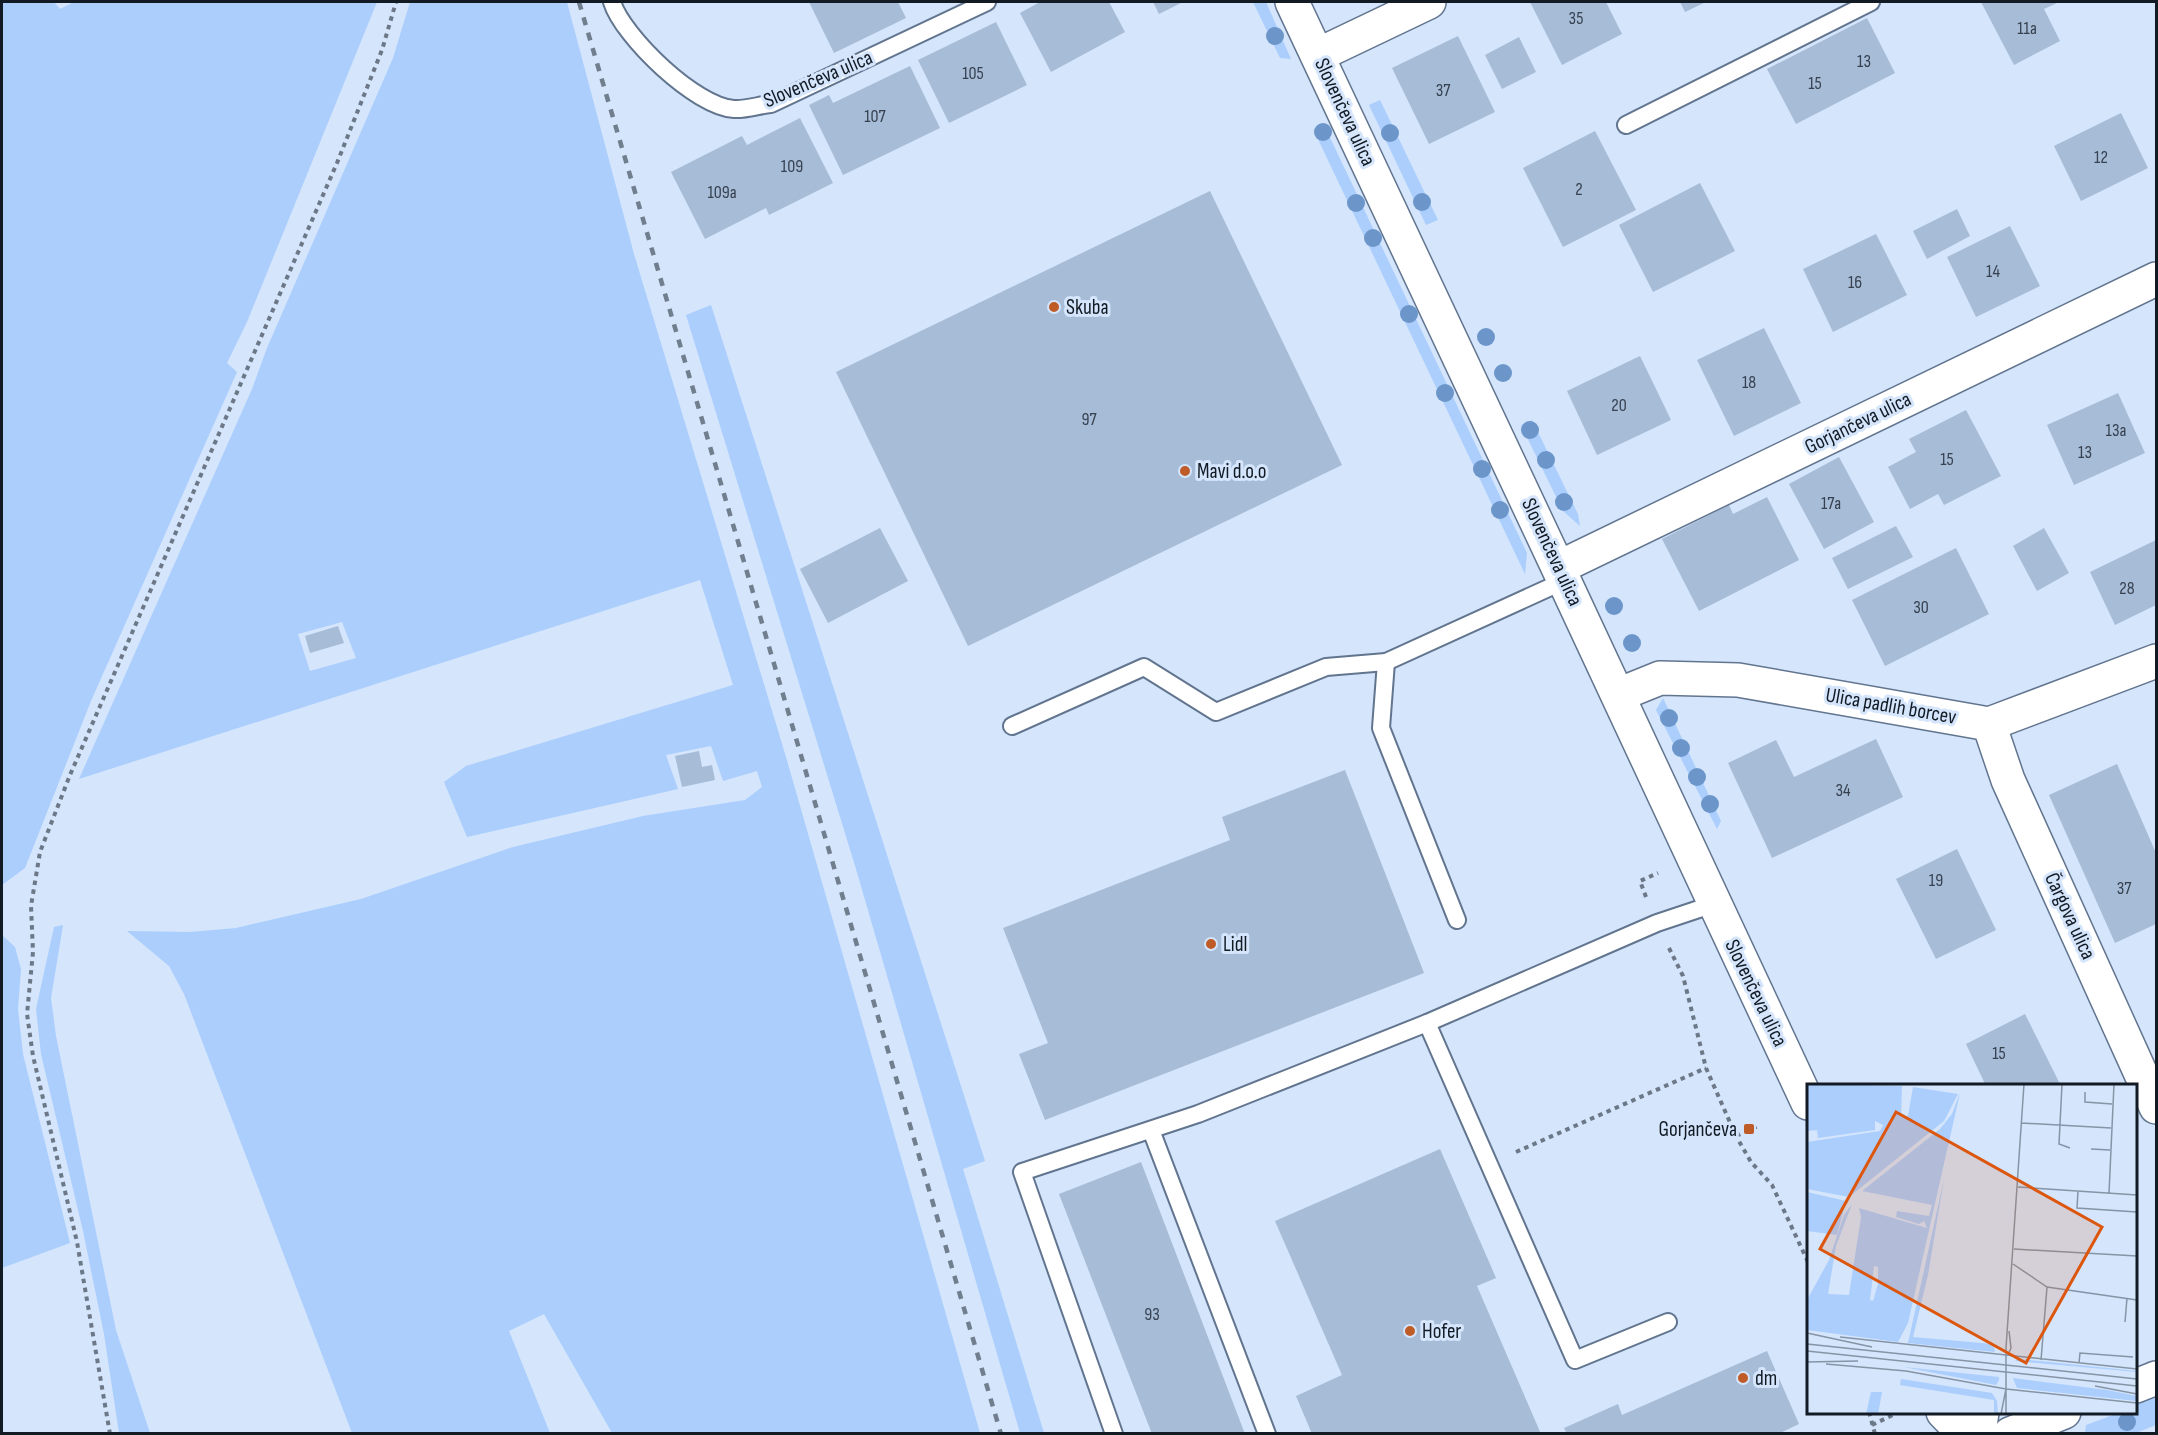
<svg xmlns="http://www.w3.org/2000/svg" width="2158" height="1435" viewBox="0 0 2158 1435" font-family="'Sofia Sans Condensed',sans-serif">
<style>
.green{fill:#abcefd;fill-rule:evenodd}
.building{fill:#a7bcd7}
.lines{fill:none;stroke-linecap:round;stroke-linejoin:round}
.service-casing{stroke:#62758f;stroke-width:20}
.minor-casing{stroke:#62758f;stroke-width:36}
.tertiary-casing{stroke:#62758f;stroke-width:36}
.secondary-casing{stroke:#62758f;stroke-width:36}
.path{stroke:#6c7888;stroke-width:4;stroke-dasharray:4.5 4.5;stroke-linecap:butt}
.service{stroke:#fff;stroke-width:16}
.minor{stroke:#fff;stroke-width:33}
.tertiary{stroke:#fff;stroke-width:33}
.secondary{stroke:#fff;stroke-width:33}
.rail{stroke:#717e8e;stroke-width:4.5;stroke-dasharray:8 8;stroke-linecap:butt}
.tree{fill:#6c96ca}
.poi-dot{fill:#bf5b26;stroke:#d4e5fc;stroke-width:2}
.labels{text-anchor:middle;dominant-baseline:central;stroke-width:6;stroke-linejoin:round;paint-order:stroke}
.number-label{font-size:18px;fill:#374251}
.street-label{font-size:21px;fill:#121a24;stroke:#d4e5fc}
.poi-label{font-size:21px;fill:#121a24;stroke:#d4e5fc;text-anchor:start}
.inset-road{fill:none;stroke:#8694a6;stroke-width:1.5}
.view{fill:#dd560d;fill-opacity:0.15;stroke:#dd560d;stroke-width:3}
.inset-edge{fill:none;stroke:#121a24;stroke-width:3}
</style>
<rect width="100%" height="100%" fill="#d4e5fc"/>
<g class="green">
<path d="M2 2H54L60 9 74 2H377L247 322 227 363 237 372 91 701 25 868 2 885Z"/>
<path d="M410 2H567L634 254 786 757 980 1433H612L544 1314 509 1331 550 1433H352L184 994 169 966 127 931 190 932 236 928 361 899 513 847 643 816 745 800 762 787 757 771 723 781 711 746 666 755 678 789 467 837 444 782 466 766 733 685 700 580 79 779 252 389 267 348 393 58ZM342 622 356 658 310 671 298 634Z"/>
<path d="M1253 2H1266L1291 59 1280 58Z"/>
<path d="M1380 100 1438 220 1426 225 1369 105Z"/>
<path d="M1325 127 1527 553 1525 574 1315 133Z"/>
<path d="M711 305 985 1161 963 1169 1044 1433H1020L856 869 686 315Z"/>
<path d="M1532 420 1578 514 1580 526 1563 511 1521 425Z"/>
<path d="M1663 698 1721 821 1717 829 1656 710Z"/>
<path d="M63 925 51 998 56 1036 116 1330 150 1433H119L104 1334 83 1231 41 1054 36 1009 54 927Z"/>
<path d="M2 935 15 947 21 969 18 1009 23 1054 70 1243 2 1268Z"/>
<path d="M2156 1397V1425L2136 1433H2085L2086 1425 2118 1413 2136 1412V1405Z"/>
</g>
<g class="building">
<path d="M809 2H898L906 18 834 53Z"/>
<path d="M1040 2H1109L1125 32 1051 72 1020 13Z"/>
<path d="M1153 2H1183L1159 14Z"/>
<path d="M1530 2H1606L1622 34 1562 65Z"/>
<path d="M1680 2H1706L1685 12Z"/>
<path d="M1981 2H2059L2044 9 2060 41 2014 65Z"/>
<path d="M1867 18 1895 73 1796 124 1767 69Z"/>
<path d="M996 22 1027 85 949 123 918 60Z"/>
<path d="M1458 36 1495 112 1429 144 1392 68Z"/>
<path d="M1519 37 1536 72 1502 89 1485 55Z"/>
<path d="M910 66 940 128 843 175 809 105 829 95 833 103Z"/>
<path d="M2121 113 2148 168 2081 201 2054 146Z"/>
<path d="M800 118 833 183 769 215 766 208 705 239 671 172 742 136 747 145Z"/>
<path d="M1595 131 1636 210 1563 247 1523 168Z"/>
<path d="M1700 183 1735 251 1653 292 1619 225Z"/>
<path d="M1210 191 1342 465 968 646 836 372Z"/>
<path d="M1957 209 1970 236 1927 259 1913 231Z"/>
<path d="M2010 226 2040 286 1976 317 1947 257Z"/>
<path d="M1876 234 1907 295 1833 332 1803 269Z"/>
<path d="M1764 328 1801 403 1734 436 1697 360Z"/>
<path d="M1640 356 1671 420 1597 455 1567 391Z"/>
<path d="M2118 393 2145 453 2074 485 2047 425Z"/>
<path d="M1966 410 2001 476 1944 505 1938 494 1910 509 1888 467 1916 452 1909 439Z"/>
<path d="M1839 457 1874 522 1824 549 1789 484Z"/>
<path d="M1767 497 1799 560 1699 611 1662 539 1729 505 1733 514Z"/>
<path d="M1896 526 1913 557 1848 589 1832 558Z"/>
<path d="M880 528 908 581 828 623 800 569Z"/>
<path d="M2044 528 2069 573 2037 591 2013 546Z"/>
<path d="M2156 540V605L2115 625 2090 572Z"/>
<path d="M1956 548 1989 614 1885 666 1852 600Z"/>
<path d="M338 626 344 643 310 653 305 636Z"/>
<path d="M1876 739 1903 797 1772 858 1728 763 1776 740 1794 777Z"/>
<path d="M699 751 702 767 712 765 715 780 682 787 675 756Z"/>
<path d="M2117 764 2156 853V924L2115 943 2049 795Z"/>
<path d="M1345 770 1424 973 1045 1120 1019 1054 1048 1043 1003 928 1230 840 1222 817Z"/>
<path d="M1957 849 1996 930 1936 959 1896 879Z"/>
<path d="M2025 1014 2061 1086H1986L1966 1044Z"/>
<path d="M1440 1149 1496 1278 1477 1286 1541 1434H1312L1296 1396 1342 1375 1275 1221Z"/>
<path d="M1141 1162 1245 1434H1152L1059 1194Z"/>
<path d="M1767 1351 1799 1424 1778 1434H1567L1564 1428 1618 1404 1622 1415Z"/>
</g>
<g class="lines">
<g class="service-casing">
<g id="service">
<path d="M612 2C623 37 696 107 734 109 746 110 759 105 771 104L987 2"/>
<path d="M1626 125 1871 2"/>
<path d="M1386 662 1381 728 1457 920"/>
<path d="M1012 726 1144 667 1216 712 1326 667 1386 662 1566 580"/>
<path d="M1427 1023 1575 1360 1668 1322"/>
<path d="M1151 1130 1267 1434"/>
<path d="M1114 1434 1022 1172 1198 1114 1427 1023 1657 923 1714 904"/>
</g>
</g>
<g class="minor-casing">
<g id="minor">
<path d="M1318 55 1429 2"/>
<path d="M1560 567 2156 279"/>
<path d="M1618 695 1660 678 1738 680 1989 724 2156 661"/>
<path d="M1989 724 2008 780 2156 1107"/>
</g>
</g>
<g class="tertiary-casing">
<g id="tertiary">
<path d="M1292 2C1465 368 1637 736 1808 1103"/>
<path d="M1943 1412 1964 1434"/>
<path d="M1979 1434 1982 1412"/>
</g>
</g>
<g class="secondary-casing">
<g id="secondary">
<path d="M2136 1386 2156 1378"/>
<path d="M2010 1434 2064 1412"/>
</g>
</g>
<g class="path">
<path d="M1646 897 1640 881 1658 873"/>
<path d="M1669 948 1683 976 1706 1068 1736 1136 1751 1162 1772 1185 1808 1262"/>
<path d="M1736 1136 1760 1125"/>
<path d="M1516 1152 1706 1068"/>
<path d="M1869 1412 1875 1434"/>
<path d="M1872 1425 1899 1412"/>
<path d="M110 1434 77 1242 33 1056 27 1014 33 952 31 906 40 852 70 775 337 163 382 50 396 2"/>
</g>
<use href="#service" class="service"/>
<use href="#minor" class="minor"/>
<use href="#tertiary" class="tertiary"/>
<use href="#secondary" class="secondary"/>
<path class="rail" d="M579 2 1001 1434"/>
</g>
<g class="tree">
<circle cx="1275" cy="36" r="9"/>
<circle cx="1323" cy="132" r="9"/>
<circle cx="1390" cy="133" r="9"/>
<circle cx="1422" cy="202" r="9"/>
<circle cx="1356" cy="203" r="9"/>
<circle cx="1373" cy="238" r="9"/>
<circle cx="1409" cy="314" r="9"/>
<circle cx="1486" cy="337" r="9"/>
<circle cx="1503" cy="373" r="9"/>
<circle cx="1445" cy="393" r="9"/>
<circle cx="1530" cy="430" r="9"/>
<circle cx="1546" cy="460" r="9"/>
<circle cx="1482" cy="469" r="9"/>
<circle cx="1564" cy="502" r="9"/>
<circle cx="1500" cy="510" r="9"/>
<circle cx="1614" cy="606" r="9"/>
<circle cx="1632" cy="643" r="9"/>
<circle cx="1669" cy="718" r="9"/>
<circle cx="1681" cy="748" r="9"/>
<circle cx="1697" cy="777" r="9"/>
<circle cx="1710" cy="804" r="9"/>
<circle cx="2127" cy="1422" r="9"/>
</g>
<g class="poi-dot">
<circle cx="1054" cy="307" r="6"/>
<circle cx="1185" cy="471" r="6"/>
<circle cx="1211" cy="944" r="6"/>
<rect x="1743" y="1123" width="12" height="12" rx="3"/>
<circle cx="1410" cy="1331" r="6"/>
<circle cx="1743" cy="1378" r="6"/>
</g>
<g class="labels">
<g class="number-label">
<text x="1576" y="18">35</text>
<text x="2027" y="28">11a</text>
<text x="1864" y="61">13</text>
<text x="973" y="73">105</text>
<text x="1815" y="83">15</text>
<text x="1443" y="90">37</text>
<text x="875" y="116">107</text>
<text x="2101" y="157">12</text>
<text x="792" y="166">109</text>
<text x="1579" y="189">2</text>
<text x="722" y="192">109a</text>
<text x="1993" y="271">14</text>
<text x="1855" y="282">16</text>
<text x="1749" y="382">18</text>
<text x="1619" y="405">20</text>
<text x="1089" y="419">97</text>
<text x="2116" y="430">13a</text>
<text x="2085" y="452">13</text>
<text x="1947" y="459">15</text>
<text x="1831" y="503">17a</text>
<text x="2127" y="588">28</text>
<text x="1921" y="607">30</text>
<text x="1843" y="790">34</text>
<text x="1936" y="880">19</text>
<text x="2124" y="888">37</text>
<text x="1999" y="1053">15</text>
<text x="1152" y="1314">93</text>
</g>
<g class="street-label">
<text transform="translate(818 79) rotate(-23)">Slovenčeva ulica</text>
<text transform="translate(1345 112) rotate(65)">Slovenčeva ulica</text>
<text transform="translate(1858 423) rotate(-26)">Gorjančeva ulica</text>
<text transform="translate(1552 552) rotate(65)">Slovenčeva ulica</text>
<text transform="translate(1891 706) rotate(10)">Ulica padlih borcev</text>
<text transform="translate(2070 916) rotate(65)">Čargova ulica</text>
<text transform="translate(1756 993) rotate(64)">Slovenčeva ulica</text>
</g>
<g class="poi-label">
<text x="1066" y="307">Skuba</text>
<text x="1197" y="471">Mavi d.o.o</text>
<text x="1223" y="944">Lidl</text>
<text x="1737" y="1129" text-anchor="end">Gorjančeva</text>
<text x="1422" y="1331">Hofer</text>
<text x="1755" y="1378">dm</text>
</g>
</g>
<g transform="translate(1807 1084)">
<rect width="330" height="330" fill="#d4e5fc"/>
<path d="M0 0 95 2 94 33 101 32 106 3 151 10 137 37 42 113 0 105V58L73 47 76 41 68 37V46L11 54 10 46 1 47 0 55ZM153 9 101 239 91 258 0 246V216L22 176 37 131 45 120 29 162 21 210 42 211 54 133 52 124 120 144 117 137 112 140 89 133 90 127 122 132 125 121 55 107 133 45 145 30ZM67 182 71 183V200L66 217 63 216ZM137 95 121 191 106 253 186 260 188 268 101 259ZM0 108 39 117 30 151 0 147ZM212 275 330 287V288L208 277ZM97 283 192 293V296L189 301ZM206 294 300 306 330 312V317L210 304ZM94 295 185 309 190 317 191 330H187V316L93 301ZM64 308H75L71 330H59Z" fill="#abcefd" fill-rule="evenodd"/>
<path class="inset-road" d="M255 0 252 60 263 64M278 8V18L305 20M215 39 304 44M284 65 303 66M211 103 330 111M271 107 270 124 330 128M302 109 307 0M207 165 330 172M206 180 240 203 330 216M318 238 320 214M0 249 65 263M33 253 330 285M0 260 330 295M0 267 330 302M201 271 204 264 202 247M234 276 240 203M0 278 51 277M272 279 273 269 326 273M19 280 99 287 199 305M288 302 330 310M199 305 330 319M194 330 199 305M199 330V264L217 0"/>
<path class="view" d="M89 28 295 143 219 279 13 165Z"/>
<rect width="330" height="330" class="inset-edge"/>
</g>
<rect width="2158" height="1435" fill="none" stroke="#121a24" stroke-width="6"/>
</svg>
